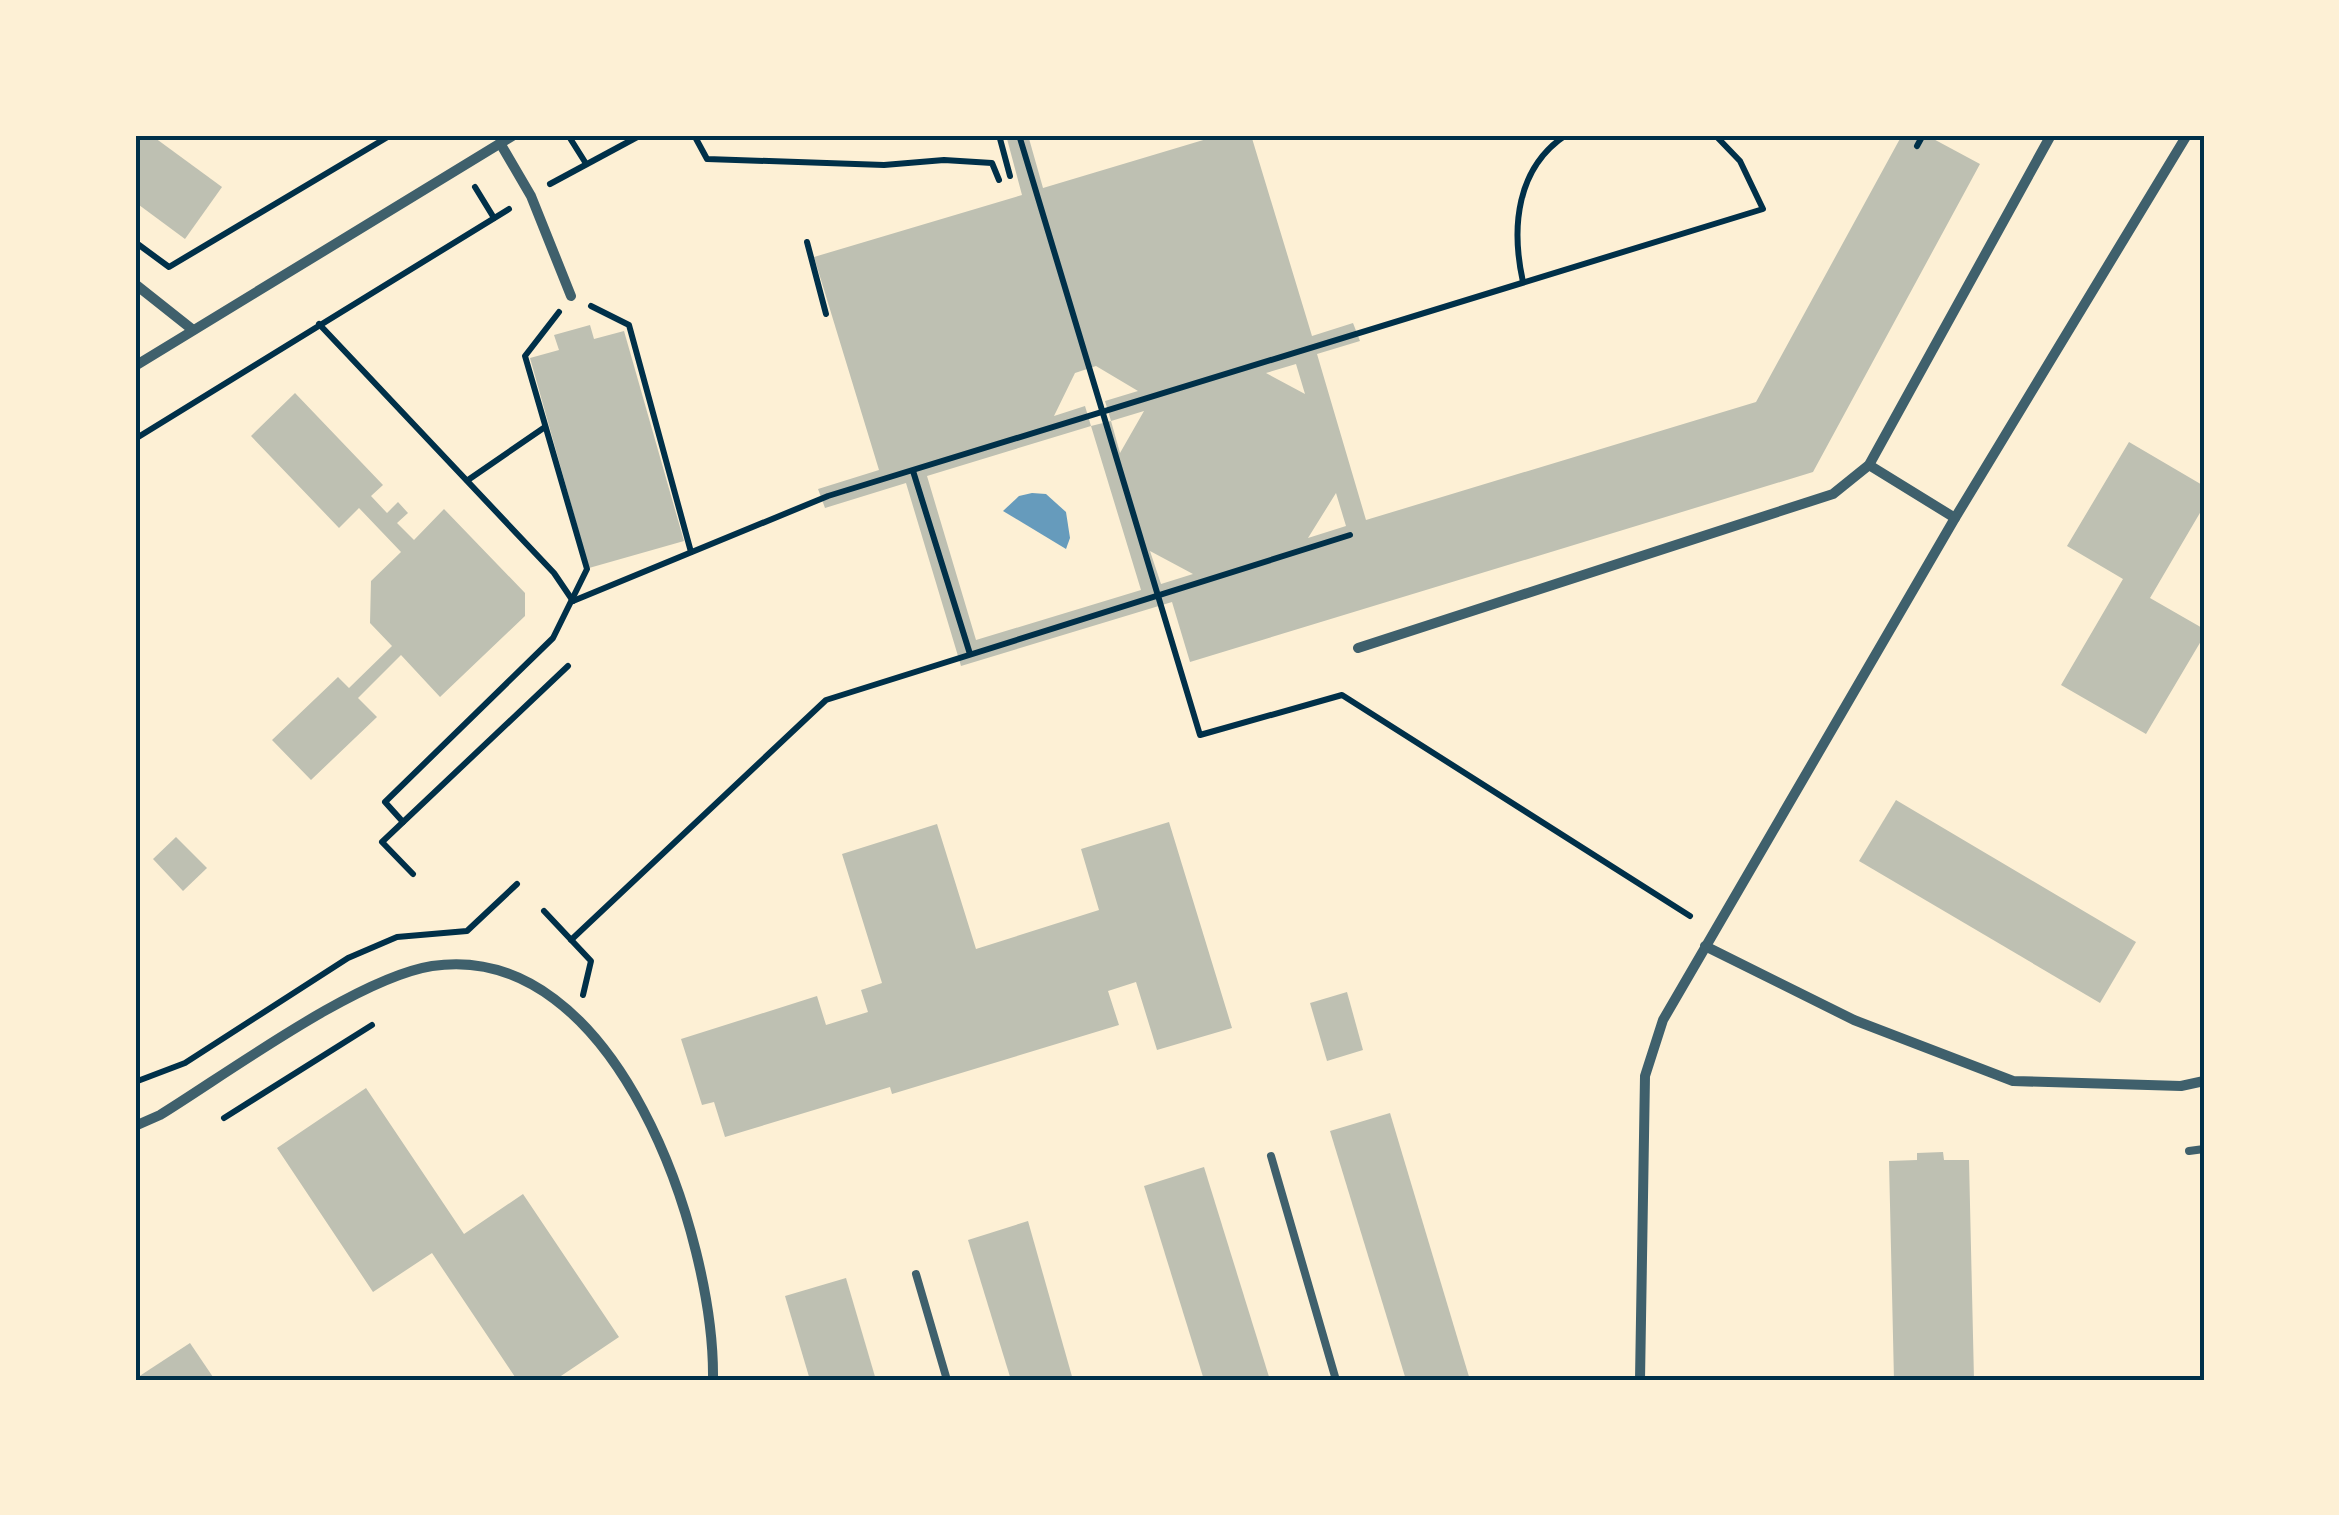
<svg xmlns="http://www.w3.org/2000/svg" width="2339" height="1515" viewBox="0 0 2339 1515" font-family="'Archivo Narrow',sans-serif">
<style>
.water{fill:#669bbc}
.building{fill:#bec0b2;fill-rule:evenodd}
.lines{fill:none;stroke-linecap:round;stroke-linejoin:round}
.path{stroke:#003049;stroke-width:6}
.service{stroke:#3f606c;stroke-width:8}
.minor{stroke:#3f606c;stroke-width:10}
.neatline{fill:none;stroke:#003049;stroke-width:4}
</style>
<rect width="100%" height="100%" fill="#fdf0d5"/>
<path class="water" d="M1032 493 1046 494 1066 512 1070 538 1066 549 1003 511 1019 496Z"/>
<g class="building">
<path d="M135 135H151L222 187 185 239 135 202Z"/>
<path d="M1006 135H1028L1043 188 1220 135H1251L1312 336 1353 323 1360 341 1317 354 1366 520 1756 402 1902 135H1926L1980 164 1813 472 1190 662 1172 602 961 666 906 483 825 508 818 489 879 470 814 257 1022 195ZM1296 364 1305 394 1266 373ZM1096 366 1138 391 1105 401 1111 421 1144 411 1120 453 1111 421 1091 426 1141 590 976 640 927 476 1091 426 1085 406 1054 416 1075 373ZM1336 493 1346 526 1308 538ZM1150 551 1193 574 1161 584Z"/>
<path d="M590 325 594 339 624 331 684 541 589 568 530 358 559 350 554 335Z"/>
<path d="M295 393 383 485 371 496 387 513 398 502 408 513 397 523 414 540 444 509 525 593V616L440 697 401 655 358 698 377 717 311 780 272 740 338 677 349 688 392 646 370 623 371 581 401 552 359 508 339 528 251 436Z"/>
<path d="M2129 442 2204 486V506L2150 598 2204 629V636L2146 734 2061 685 2123 579 2067 546Z"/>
<path d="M1896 800 2136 942 2100 1003 1859 861Z"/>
<path d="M1169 822 1232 1028 1157 1050 1136 982 1108 991 1119 1025 892 1094 890 1087 725 1137 714 1102 702 1105 681 1039 817 996 826 1025 868 1012 861 990 882 983 842 854 937 824 976 949 1099 910 1081 849Z"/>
<path d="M176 837 207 868 183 891 153 859Z"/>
<path d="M1347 992 1363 1050 1327 1061 1310 1003Z"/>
<path d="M366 1088 464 1234 523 1194 619 1337 555 1380H517L432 1253 373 1292 277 1148Z"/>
<path d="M1390 1113 1470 1380H1406L1330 1131Z"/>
<path d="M1943 1152 1944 1160H1969L1974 1380H1894L1889 1161 1917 1160V1153Z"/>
<path d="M1204 1167 1270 1380H1204L1144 1186Z"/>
<path d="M1028 1221 1073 1380H1011L968 1240Z"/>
<path d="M846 1278 876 1380H810L785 1296Z"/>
<path d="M190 1343 215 1380H135V1379Z"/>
</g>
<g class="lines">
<g class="path">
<path d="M568 135 585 162"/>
<path d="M694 135 707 159 884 165 944 160 992 163 999 180"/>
<path d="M999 135 1010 176"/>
<path d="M1019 135 1200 735 1342 695 1690 916"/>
<path d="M1917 146 1923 135"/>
<path d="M550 184 641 135"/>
<path d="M475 187 494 218"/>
<path d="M135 242 169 267 391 135"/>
<path d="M807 242 826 314"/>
<path d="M1523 282C1511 228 1516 168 1566 135"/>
<path d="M591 306 629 325 691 552"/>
<path d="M319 324 554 573 573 601"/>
<path d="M135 439 509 209"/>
<path d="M913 471 970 654"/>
<path d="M468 480 545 427"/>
<path d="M573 601 828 496 1763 209 1740 161 1715 135"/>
<path d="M403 822 385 802 553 638 587 569 525 356 559 312"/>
<path d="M413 874 382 842 568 666"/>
<path d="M544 911 591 961 583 995"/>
<path d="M571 940 826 700 1350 535"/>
<path d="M135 1082 185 1063 348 958 397 937 467 931 517 884"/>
<path d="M224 1118 372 1025"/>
</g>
<g class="service">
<path d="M2189 1151 2204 1149"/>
<path d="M1271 1156 1336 1380"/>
<path d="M916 1274 947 1380"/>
</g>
<g class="minor">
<path d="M500 143 531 196 571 296"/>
<path d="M135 284 193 330"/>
<path d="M135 366 514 135"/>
<path d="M1869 465 1955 518"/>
<path d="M1358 648 1833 494 1869 465 2051 135"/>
<path d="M1705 946 1854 1020 2013 1081 2181 1086 2204 1081"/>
<path d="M135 1126 160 1115C228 1073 357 978 432 966 617 938 715 1238 713 1380"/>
<path d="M1640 1380 1645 1076 1663 1020 1955 518 2187 135"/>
</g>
</g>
<rect width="2339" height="1515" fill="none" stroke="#fdf0d5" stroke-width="275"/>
<rect x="138" y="138" width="2064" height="1240" class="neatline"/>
</svg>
